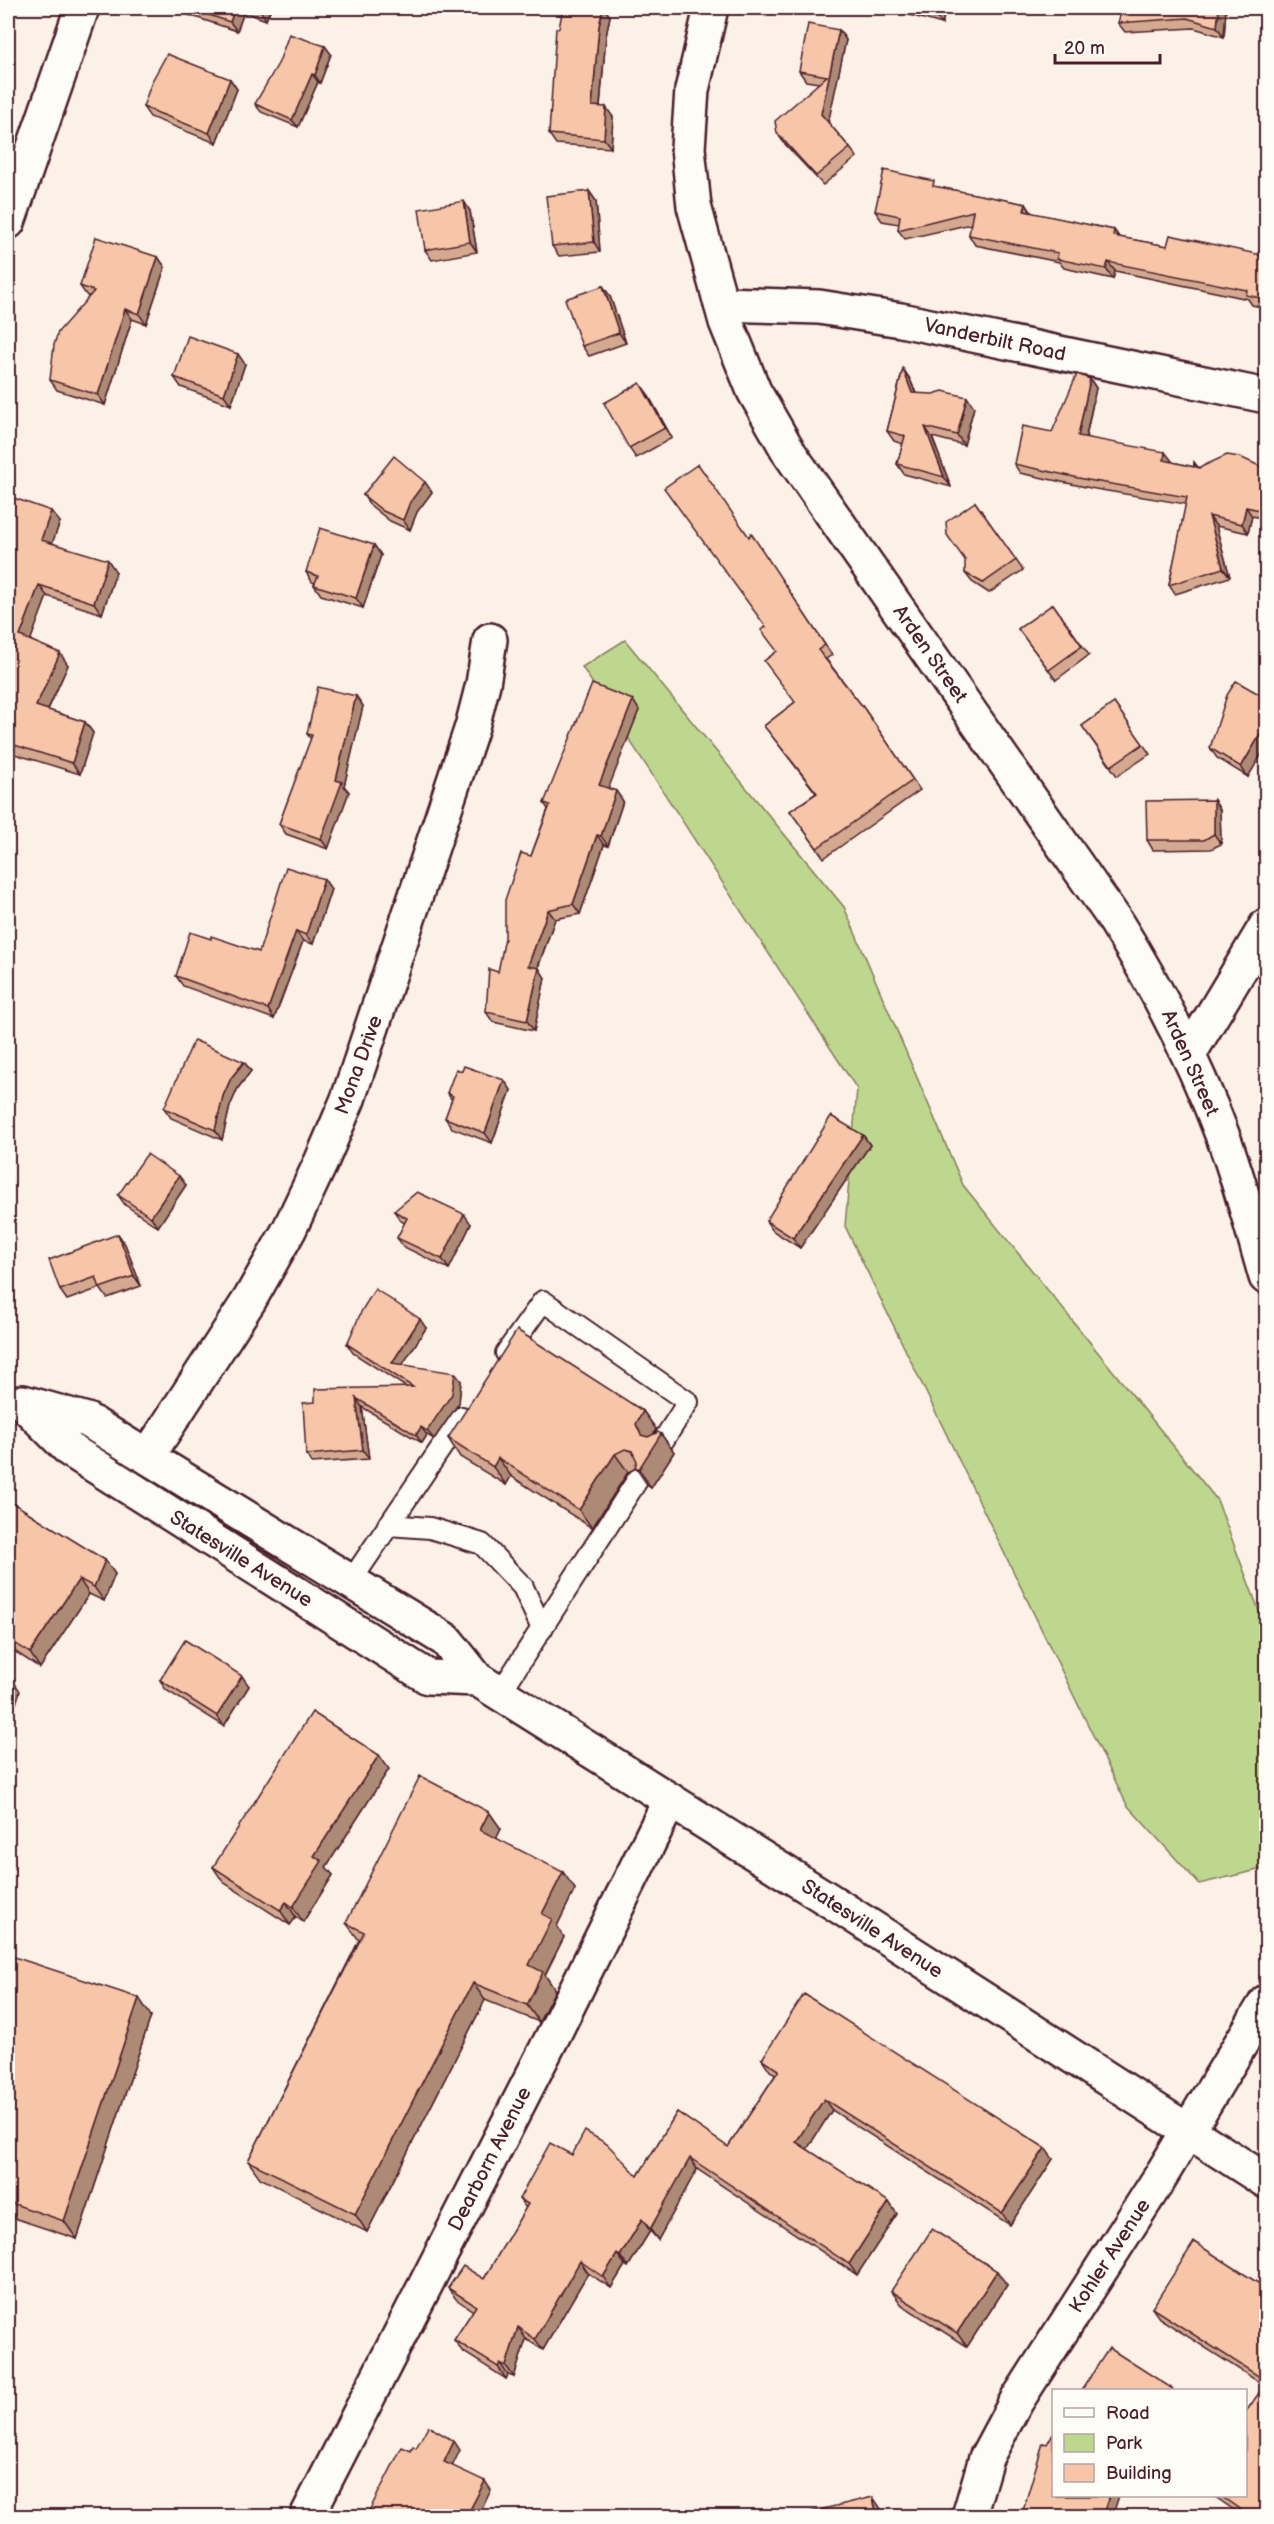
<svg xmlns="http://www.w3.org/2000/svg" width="1274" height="2524" viewBox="0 0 1274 2524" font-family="'Balsamiq Sans',sans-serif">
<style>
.green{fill:#bed78e;stroke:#847b5c;stroke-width:1.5}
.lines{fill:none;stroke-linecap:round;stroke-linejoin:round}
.service-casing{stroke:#4a1f2b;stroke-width:24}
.minor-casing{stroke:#4a1f2b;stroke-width:38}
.secondary-casing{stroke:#4a1f2b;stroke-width:38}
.service{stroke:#fdfcf7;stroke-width:20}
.minor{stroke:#fdfcf7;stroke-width:33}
.secondary{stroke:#fdfcf7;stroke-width:33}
.wall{fill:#d4a990;stroke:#4a1f2b;stroke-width:1.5}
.shaded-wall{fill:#ad8a75;stroke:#4a1f2b;stroke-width:1.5}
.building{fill:#f7c5a7;stroke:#4a1f2b;stroke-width:1.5}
.labels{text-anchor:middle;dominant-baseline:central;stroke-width:5;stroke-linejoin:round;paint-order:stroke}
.street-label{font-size:20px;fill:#4a1f2b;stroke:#fdfcf7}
</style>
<rect width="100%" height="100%" fill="#fcf1e7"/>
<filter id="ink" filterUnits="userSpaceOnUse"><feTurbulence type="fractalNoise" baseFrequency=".0167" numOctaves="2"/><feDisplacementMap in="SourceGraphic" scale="12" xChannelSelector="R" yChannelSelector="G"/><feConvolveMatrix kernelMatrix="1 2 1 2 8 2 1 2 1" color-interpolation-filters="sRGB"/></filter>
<g filter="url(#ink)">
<path class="green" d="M625 640 844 907 963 1185 1217 1500 1266 1629V1861L1262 1869 1199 1884 1127 1805 845 1226 857 1089 582 667Z"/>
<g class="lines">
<g class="service-casing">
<g id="service">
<path d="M506 1353 543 1301 688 1402 661 1444"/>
<path d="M388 1525 430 1528 482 1544 523 1587 542 1629"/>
<path d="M351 1581 462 1417"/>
<path d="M500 1693 638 1479"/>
</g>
</g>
<g class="minor-casing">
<g id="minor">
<path d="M711 8 692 90 688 148 694 206 726 322 754 391 790 454 1113 917C1158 989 1195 1062 1225 1142 1241 1186 1253 1232 1266 1277"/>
<path d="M8 222 82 8"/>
<path d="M721 304 819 307 901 320 1266 396"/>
<path d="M1189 1054 1266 926"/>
<path d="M148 1456 250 1299 289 1230 322 1160 348 1099 472 727 483 684 490 640"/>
<path d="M307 2516 556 2030 670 1800"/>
<path d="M969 2516 986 2458 1016 2402 1159 2179 1266 2002"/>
</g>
</g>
<g class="secondary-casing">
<g id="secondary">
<path d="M23 1402 87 1420 446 1640 477 1679 837 1905 1266 2181"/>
<path d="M24 1404 70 1450 428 1677 477 1679"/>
</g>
</g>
<use href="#service" class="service"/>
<use href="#minor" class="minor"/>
<use href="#secondary" class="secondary"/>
</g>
<g class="wall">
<path d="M179 8H271L266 20 244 12 237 31 183 13Z"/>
<path d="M908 8H946L942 24 910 15 907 10Z"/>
<path d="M1226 8 1224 37 1194 28 1125 32 1118 23Z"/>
<path d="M610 16 606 36 600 107 613 117 611 148 556 144 549 134 559 28Z"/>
<path d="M839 30 846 40 828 122 850 148 857 157 823 185 784 143 777 133 819 83 806 81 799 71Z"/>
<path d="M325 46 331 54 320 83 318 82 298 127 261 112 255 104Z"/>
<path d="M230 79 237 89 216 143 150 117 143 107Z"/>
<path d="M938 187 1026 204 1032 213 1114 230 1119 237 1167 246 1266 256V308L1252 305 1248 299 1115 271 1113 279 1064 268 1059 262 975 245 969 235 971 224 905 239 898 230 899 224 882 221 875 211Z"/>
<path d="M589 191 596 201 600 252 559 256 552 246Z"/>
<path d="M470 211 477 252 432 260 425 250Z"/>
<path d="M158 257 165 267 146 324 132 319 105 405 57 390 50 380 89 296H87L80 286Z"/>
<path d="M603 286 610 296 626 343 589 356 582 346Z"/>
<path d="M245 364 231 405 181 387 174 377Z"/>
<path d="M903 369 910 379 916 393 974 407 964 445 932 437 951 487 904 474 897 464 903 444 894 441 887 431Z"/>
<path d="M1090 379 1096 388 1086 437 1172 462 1194 467V462L1198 467 1266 469V519L1252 516 1248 533 1216 526 1230 577 1175 594 1169 585 1186 504 1095 489 1020 473 1014 464 1052 432Z"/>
<path d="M647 393 672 438 636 458 629 448Z"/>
<path d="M432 492 417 512 410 530 390 521 370 505 363 495Z"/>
<path d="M8 496 60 522 52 543 116 572 102 614 47 596 30 640 68 665 48 710 85 722 93 733 80 774 8 752Z"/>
<path d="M975 502 1023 570 989 593 972 582 965 573Z"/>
<path d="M749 537 757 543 832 655 826 659 863 707 920 790 824 858 790 811 816 793 764 726 795 702 777 651Z"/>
<path d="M374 545 381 555 363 608 321 595 314 585 315 583 312 582 306 572Z"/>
<path d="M1053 604 1089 655 1056 680 1018 629Z"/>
<path d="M1236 681 1248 777 1217 758 1210 748Z"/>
<path d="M356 696 363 706 344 786 349 792 328 849 286 834 279 824 311 739 307 734Z"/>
<path d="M1114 703 1150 754 1117 776 1082 726Z"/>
<path d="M639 710 608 788 616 791 623 801 608 846 604 845 580 914 555 919 538 968 545 978 534 1031 493 1022 486 1012 498 972 531 856 548 809 544 803Z"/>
<path d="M1214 800 1220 810 1221 844 1211 849 1153 850 1147 840Z"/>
<path d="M324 879 331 889 313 944 303 941 274 1019 183 986 176 976 211 939 259 952Z"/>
<path d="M244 1062 251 1071 238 1088 230 1106 222 1140 171 1118 164 1108Z"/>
<path d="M504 1080 511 1090 492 1143 452 1128 445 1118 452 1100 447 1093Z"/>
<path d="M863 1135 870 1145 800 1248 773 1231 766 1221Z"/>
<path d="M179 1176 186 1185 158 1227 125 1205 118 1195Z"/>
<path d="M394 1211 471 1224 449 1269 404 1247 397 1238 405 1223 401 1221Z"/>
<path d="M118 1234 125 1244 141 1286 107 1298 100 1288 67 1300 60 1290Z"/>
<path d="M426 1328 402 1365 461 1381 459 1403 434 1439 427 1435 422 1443 362 1407 369 1459 312 1463 306 1455 315 1402 406 1387 353 1353 347 1344Z"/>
<path d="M643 1411 656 1429 653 1435 661 1434 674 1452 651 1488 648 1486 636 1468 628 1472 592 1528 511 1476 506 1485 460 1457 448 1438Z"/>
<path d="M8 1500 105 1560 115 1574 104 1601 89 1594 40 1668 8 1647Z"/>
<path d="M160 1680 249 1686 224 1726 166 1690Z"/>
<path d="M389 1769 326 1867 333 1875 303 1922 296 1917 290 1925 223 1882 213 1867Z"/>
<path d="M489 1812 501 1829 496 1838 575 1889 557 1926 564 1937 545 1975 555 1990 539 2022 485 2000 367 2232 260 2178 248 2161 359 1940 346 1923Z"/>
<path d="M8 1955 151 2016 77 2239 8 2216Z"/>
<path d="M762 2059 1053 2159 1010 2225 832 2110 807 2149 897 2214 857 2275 697 2169 658 2240 650 2231 628 2267 625 2265 611 2288 588 2273 543 2350 526 2339 514 2377 508 2375 506 2379 462 2351 454 2340 473 2311 456 2299 448 2288 484 2279 526 2208 519 2199 572 2155 638 2176 677 2112 728 2147 776 2074 770 2071Z"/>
<path d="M1007 2285 967 2347 902 2305 891 2291Z"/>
<path d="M1266 2288V2517H1244L1214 2496H1245L1265 2386 1159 2318 1152 2308Z"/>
</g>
<g class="shaded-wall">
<path d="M235 8H241L244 12 237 31 230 22Z"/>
<path d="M260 8H271L266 20 260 10Z"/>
<path d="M603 8H604L610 16 606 36 599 116 592 106 599 26Z"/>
<path d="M941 8H946L942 24 938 19Z"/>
<path d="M1219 8H1226L1224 37 1217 27Z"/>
<path d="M839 30 846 40 828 124 821 114Z"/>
<path d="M325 46 331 54 320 83 315 75Z"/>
<path d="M312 74 318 82 298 127 292 120Z"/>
<path d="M230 79 237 89 216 143 209 133Z"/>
<path d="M606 107 613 117 611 148 604 139Z"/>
<path d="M589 191 596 201 600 252 594 242Z"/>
<path d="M464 201 470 211 477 252 470 242Z"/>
<path d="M1026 204 1032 214 1024 211Z"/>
<path d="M1114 230 1121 240 1113 236Z"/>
<path d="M158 257 165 267 146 324 139 314Z"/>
<path d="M1108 262 1115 271 1113 279 1106 269Z"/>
<path d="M603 286 610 296 626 343 619 333Z"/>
<path d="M125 309 132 319 105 405 98 395Z"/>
<path d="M238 354 245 364 231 405 224 395Z"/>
<path d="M903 369 910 379 919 403 912 393Z"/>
<path d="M1090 379 1096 388 1084 445 1078 436Z"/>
<path d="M640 383 647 393 672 438 665 428Z"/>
<path d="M967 397 974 407 964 445 957 435Z"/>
<path d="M925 427 932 437 951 487 944 477Z"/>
<path d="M1165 452 1172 461 1170 470 1164 460Z"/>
<path d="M425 482 432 492 417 512 410 530 403 520 410 502Z"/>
<path d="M1246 507 1252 516 1248 533 1242 524Z"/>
<path d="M51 511 60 522 49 552 41 540Z"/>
<path d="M1209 516 1216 526 1230 577 1223 568Z"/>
<path d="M374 545 381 555 363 608 356 598Z"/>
<path d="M108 560 116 572 102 614 94 603Z"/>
<path d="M39 585 47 596 28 647 20 636Z"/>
<path d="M60 653 68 665 44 718 36 706Z"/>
<path d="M356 696 363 706 344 786 349 792 328 849 321 839 336 780Z"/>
<path d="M633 700 639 710 606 795 599 785Z"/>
<path d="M85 722 93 733 80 774 72 763Z"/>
<path d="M1266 725V747L1248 777 1241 767Z"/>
<path d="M616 791 623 801 608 846 601 836Z"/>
<path d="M1214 800 1220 810 1221 844 1214 834Z"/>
<path d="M597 835 604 845 580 914 573 904Z"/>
<path d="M324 879 331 889 313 944 306 935Z"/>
<path d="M548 910 555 919 535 975 528 966Z"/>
<path d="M296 931 303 941 274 1019 268 1009Z"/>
<path d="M539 968 545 978 534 1031 527 1021Z"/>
<path d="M244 1062 251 1071 238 1088 230 1106 222 1140 215 1130 223 1096 231 1078Z"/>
<path d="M504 1080 511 1090 492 1143 485 1133Z"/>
<path d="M863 1135 870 1145 800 1248 793 1238Z"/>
<path d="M179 1176 186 1185 158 1227 151 1217Z"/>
<path d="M464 1214 471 1224 449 1269 442 1259Z"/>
<path d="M118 1234 125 1244 141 1286 134 1276Z"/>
<path d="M420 1319 426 1328 398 1372 392 1363Z"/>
<path d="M455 1373 461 1381 459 1403 434 1439 427 1431Z"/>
<path d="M356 1398 362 1407 369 1459 363 1450Z"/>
<path d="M643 1411 656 1429 649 1443 661 1434 674 1452 651 1488 639 1469 641 1435 636 1424Z"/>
<path d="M421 1427 427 1435 422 1443 416 1435Z"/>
<path d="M615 1454 628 1472 592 1528 579 1510Z"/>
<path d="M498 1458 511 1476 506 1485 493 1467Z"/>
<path d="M105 1560 115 1574 104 1601 94 1587Z"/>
<path d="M79 1579 89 1594 40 1668 30 1653Z"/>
<path d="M10 1676 20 1691 8 1729V1685Z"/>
<path d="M242 1676 249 1686 224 1726 217 1716Z"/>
<path d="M379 1755 389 1769 326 1867 333 1875 303 1922 293 1907 314 1856Z"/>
<path d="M489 1812 501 1829 492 1847 480 1830Z"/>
<path d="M563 1872 575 1889 557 1926 564 1937 545 1975 555 1990 539 2022 527 2005 529 1965 542 1914Z"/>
<path d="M286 1902 296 1917 290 1925 280 1910Z"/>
<path d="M473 1983 485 2000 367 2232 355 2214Z"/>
<path d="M139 1998 151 2016 77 2239 64 2221Z"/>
<path d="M824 2099 832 2110 804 2154 796 2142Z"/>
<path d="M1045 2148 1053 2159 1010 2225 1002 2213Z"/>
<path d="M690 2158 697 2169 658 2240 650 2229Z"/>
<path d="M889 2202 897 2214 857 2275 849 2264Z"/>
<path d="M642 2219 650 2231 628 2267 620 2256Z"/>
<path d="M617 2254 625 2265 611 2288 603 2277Z"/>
<path d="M580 2261 588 2273 543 2350 535 2339Z"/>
<path d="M997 2271 1007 2285 967 2347 957 2333Z"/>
<path d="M518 2327 526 2339 514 2377 506 2366Z"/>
<path d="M500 2363 508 2375 506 2379 498 2367Z"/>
<path d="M454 2441 460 2450 450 2471 444 2462Z"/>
<path d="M485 2481 491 2490 478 2517H466Z"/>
<path d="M1109 2496H1119L1112 2517H1102Z"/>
<path d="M873 2497 885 2515 886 2517H877Z"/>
</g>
<g class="building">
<path d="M188 8H235L230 22Z"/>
<path d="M563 8H603L599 26 592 106 606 107 604 139 549 134 556 28H559Z"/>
<path d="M908 8H941L938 19 907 10Z"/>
<path d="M1122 8H1219L1217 27 1187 18 1118 23Z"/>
<path d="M808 24 839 30 821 114 850 148 816 176 777 133 775 121 827 76 799 71Z"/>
<path d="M289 34 325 46 315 75 312 74 292 120 255 104 279 62Z"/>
<path d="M167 54 230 79 209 133 143 107 152 81Z"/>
<path d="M884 170 934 181 933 186 1026 204 1024 211 1114 230 1113 236 1167 246 1170 235 1266 256V299L1246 295 1247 290 1108 262 1106 269 1057 259 1058 253 969 235 973 211 898 230 900 216 875 211Z"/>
<path d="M589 191 594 242 552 246 546 196Z"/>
<path d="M464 201 470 242 425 250 419 209Z"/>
<path d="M96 237 158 257 139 314 125 309 98 395 50 380 54 345 58 332 94 291 80 286Z"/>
<path d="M603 286 619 333 582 346 565 299Z"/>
<path d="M188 336 238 354 224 395 174 377Z"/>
<path d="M903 369 912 393 933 394 943 391 967 397 957 435 925 427 944 477 897 464 905 436 887 431Z"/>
<path d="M1077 374 1090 379 1078 436 1165 452 1164 460 1194 467V462L1196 467 1199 468 1227 455 1240 457 1266 469V501L1264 511 1246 507 1242 524 1209 516 1223 568 1169 585 1187 497 1088 480 1014 464 1022 426 1052 432Z"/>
<path d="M640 383 665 428 629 448 604 403Z"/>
<path d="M394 456 425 482 410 502 403 520 383 511 363 495Z"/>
<path d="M698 464 749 537 751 533 825 645 818 650 863 707 913 780 817 848 790 811 817 793 764 726 795 702 764 661 777 651 761 630 766 627 664 488Z"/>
<path d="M8 496 51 511 41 540 108 560 94 603 39 585 20 636 60 653 36 706 85 722 72 763 8 743Z"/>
<path d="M975 502 1016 560 983 583 965 573V560L947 535 946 522Z"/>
<path d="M320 528 374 545 356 598 314 585 318 576 306 572Z"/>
<path d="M1053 604 1082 646 1049 670 1018 629Z"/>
<path d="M1236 681 1266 698V725L1241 767 1210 748 1227 695Z"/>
<path d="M592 684 633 700 599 785 616 791 601 836 597 835 573 904 548 910 528 966 539 968 527 1021 486 1012 489 969 498 972 505 938V900L521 853 531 856 550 805 544 803Z"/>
<path d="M318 687 356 696 336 780 342 782 321 839 279 824 312 735 307 734Z"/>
<path d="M1114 703 1143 744 1111 766 1082 726Z"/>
<path d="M1214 800V834L1204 840H1147L1146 801Z"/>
<path d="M286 867 324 879 306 935 296 931 268 1009 176 976 190 932 211 939V936L259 952Z"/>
<path d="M194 1040 244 1062 231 1078 223 1096 215 1130 164 1108Z"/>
<path d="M464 1066 504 1080 485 1133 445 1118 453 1096 447 1093 456 1069 462 1071Z"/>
<path d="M831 1116 863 1135 793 1238 766 1221Z"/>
<path d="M147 1154 179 1176 151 1217 118 1195Z"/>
<path d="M417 1192 464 1214 442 1259 397 1238 407 1218 394 1211Z"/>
<path d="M118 1234 134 1276 100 1288 96 1277 60 1290 49 1260Z"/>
<path d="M375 1289 420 1319 392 1363 455 1373 452 1394 427 1431 421 1427 416 1435 356 1398 363 1450 306 1455 303 1403 315 1402V1389L413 1387 347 1344 362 1310Z"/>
<path d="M517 1330 643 1411 636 1424 641 1435 648 1437 658 1432 661 1434 639 1469 635 1467 637 1461 632 1451 625 1449 615 1454 579 1510 498 1458 493 1467 448 1438Z"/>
<path d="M8 1500 105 1560 94 1587 79 1579 30 1653 8 1639Z"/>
<path d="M185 1640 242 1676 217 1716 160 1680Z"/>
<path d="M8 1675 10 1676 8 1685Z"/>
<path d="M312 1712 379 1755 314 1856 322 1861 293 1907 286 1902 280 1910 213 1867Z"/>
<path d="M420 1776 489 1812 480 1830 563 1872 542 1914 552 1919 529 1965 543 1972 527 2005 473 1983 355 2214 248 2161 364 1932 346 1923Z"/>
<path d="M8 1955 139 1998 64 2221 8 2202Z"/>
<path d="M804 1994 1045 2148 1002 2213 824 2099 796 2142 889 2202 849 2264 690 2158 650 2229 642 2219 620 2256 617 2254 603 2277 580 2261 535 2339 518 2327 506 2366 500 2363 498 2367 454 2340 476 2306 448 2288 463 2266 484 2279 528 2204 519 2199 550 2143 572 2155 585 2131 607 2144 638 2176 677 2112 728 2147 779 2070 762 2059Z"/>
<path d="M932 2229 997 2271 957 2333 891 2291Z"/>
<path d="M1194 2242 1266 2288V2381L1152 2308Z"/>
<path d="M1109 2348 1173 2389 1172 2391H1081Z"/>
<path d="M1266 2383V2517H1251L1221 2496H1245V2413Z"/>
<path d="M428 2426 454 2441 444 2462 485 2481 466 2517H366L402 2447 411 2451 413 2446 416 2448Z"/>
<path d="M1053 2433V2496H1109L1102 2517H1031L1022 2514 1043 2443 1047 2444Z"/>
<path d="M873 2497 877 2517H802V2514Z"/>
</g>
</g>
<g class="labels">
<g class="street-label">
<text transform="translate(995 340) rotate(12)">Vanderbilt Road</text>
<text transform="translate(930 654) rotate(55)">Arden Street</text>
<text transform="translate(1190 1063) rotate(66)">Arden Street</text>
<text transform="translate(359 1065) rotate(-70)">Mona Drive</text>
<text transform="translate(241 1559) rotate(32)">Statesville Avenue</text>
<text transform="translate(872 1929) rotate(33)">Statesville Avenue</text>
<text transform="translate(490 2159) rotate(-63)">Dearborn Avenue</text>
<text transform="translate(1110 2256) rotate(-57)">Kohler Avenue</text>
</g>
</g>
<rect width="1274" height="2524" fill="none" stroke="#fdfcf7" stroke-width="30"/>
<rect x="15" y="15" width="1244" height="2494" fill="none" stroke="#4a1f2b" stroke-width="2" filter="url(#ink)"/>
<rect x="1052" y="2389" width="195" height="108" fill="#fdfcf7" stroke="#b5a4a5" stroke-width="1.5"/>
<rect x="1064" y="2408" width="30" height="9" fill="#fdfcf7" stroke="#b5a4a5" stroke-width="1.5"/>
<text x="1106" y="2419" font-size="18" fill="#4a1f2b">Road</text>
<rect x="1064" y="2434" width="30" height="18" fill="#bed78e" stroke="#b5a4a5" stroke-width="1.5"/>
<text x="1106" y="2449" font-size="18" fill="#4a1f2b">Park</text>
<rect x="1064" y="2464" width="30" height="18" fill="#f7c5a7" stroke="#b5a4a5" stroke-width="1.5"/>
<text x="1106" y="2479" font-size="18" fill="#4a1f2b">Building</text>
<path d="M1055 54v9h105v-9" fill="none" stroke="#4a1f2b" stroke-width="3"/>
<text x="1064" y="54" font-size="18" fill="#4a1f2b" stroke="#fdfcf7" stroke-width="4.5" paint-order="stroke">20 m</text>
</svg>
